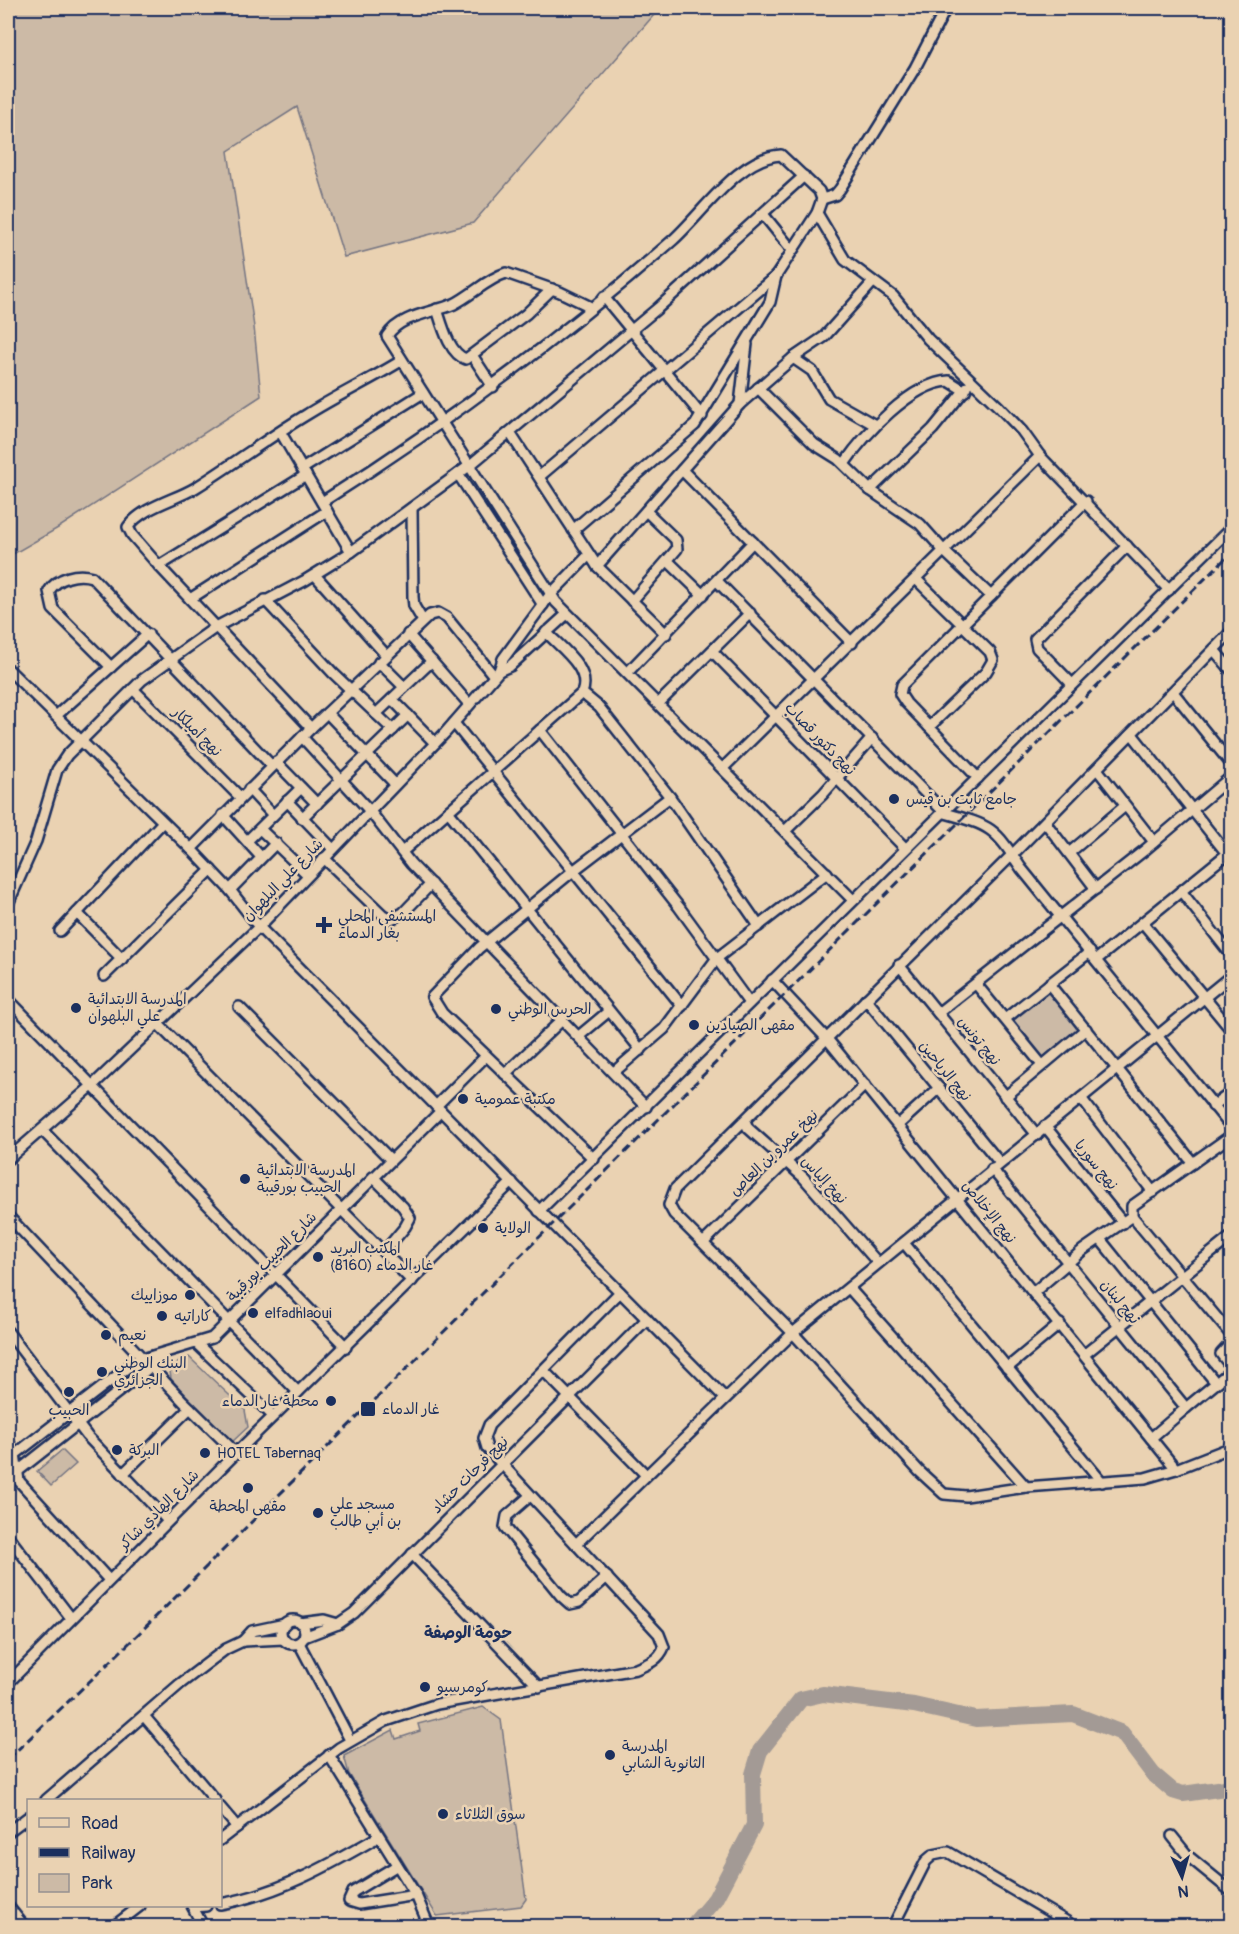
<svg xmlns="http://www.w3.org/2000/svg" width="1239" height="1934" viewBox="0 0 1239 1934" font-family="Pangolin,'Playpen Sans Arabic',sans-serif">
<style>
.green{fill:#ccbaa6;stroke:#747482;stroke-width:1.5}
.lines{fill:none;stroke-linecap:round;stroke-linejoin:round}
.river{stroke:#a39a95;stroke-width:16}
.minor-casing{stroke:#1b2f5e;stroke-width:14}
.minor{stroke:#ead2b2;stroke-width:9}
.rail{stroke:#1b2f5e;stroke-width:3;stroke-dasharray:9 4.5;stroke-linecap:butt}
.poi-dot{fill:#1b2f5e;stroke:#ead2b2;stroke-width:2}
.labels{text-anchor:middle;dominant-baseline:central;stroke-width:5;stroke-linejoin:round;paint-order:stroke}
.street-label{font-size:15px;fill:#1b2f5e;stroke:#ead2b2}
.poi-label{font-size:15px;fill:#1b2f5e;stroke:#ead2b2;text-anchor:start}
.neighbourhood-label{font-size:16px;font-weight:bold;fill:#1b2f5e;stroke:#ead2b2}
</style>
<rect width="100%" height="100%" fill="#ead2b2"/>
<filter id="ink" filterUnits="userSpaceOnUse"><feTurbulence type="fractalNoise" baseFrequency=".0167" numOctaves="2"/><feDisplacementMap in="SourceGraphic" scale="12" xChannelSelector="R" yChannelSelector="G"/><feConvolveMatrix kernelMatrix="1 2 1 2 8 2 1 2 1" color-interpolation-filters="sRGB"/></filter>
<g filter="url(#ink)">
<g class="green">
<path d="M8 8H660L473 223 344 257 297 107 228 151 254 327 261 396 58 528 8 557Z"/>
<path d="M1048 990 1079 1028 1042 1058 1011 1020Z"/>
<path d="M189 1357 245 1410 248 1427 231 1443 171 1379 170 1371 181 1360Z"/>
<path d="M62 1450 76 1464 51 1486 37 1471Z"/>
<path d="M483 1707 501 1720 526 1899 521 1906 437 1916 349 1774 344 1756 393 1730 396 1739 420 1731 418 1724Z"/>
</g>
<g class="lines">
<path class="river" d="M692 1926 715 1899 754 1825 753 1774 760 1751 801 1699 823 1694 914 1705 976 1719 1073 1714 1122 1733 1153 1774 1173 1791 1183 1794 1232 1787"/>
<g class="minor-casing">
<g id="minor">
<path d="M822 199 835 195 840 189 915 68 946 8"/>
<path d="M817 213 845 260 893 296 928 339 999 407 1022 431 1040 456 1169 590"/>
<path d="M763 214 792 250"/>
<path d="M604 297 702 416"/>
<path d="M591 307 560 292 506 273C487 279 472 295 454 304 433 313 400 315 387 336L556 602 853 900"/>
<path d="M437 309C442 324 449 354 466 359L526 314 552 289"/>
<path d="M472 355 493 387"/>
<path d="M793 358 812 371 829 399 875 425"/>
<path d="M758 388 814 444 838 459 870 490 920 524 944 551 991 596"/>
<path d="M740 404 747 344"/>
<path d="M281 433 351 552"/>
<path d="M510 433 597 566 666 634"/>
<path d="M844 464C864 435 911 383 949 381L965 391"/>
<path d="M302 469 423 393"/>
<path d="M682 470 852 643"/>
<path d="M458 474 543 605"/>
<path d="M870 490 933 429 967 387"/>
<path d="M322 502C446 424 562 337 673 240 703 213 739 157 781 155L819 191 822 199 817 213 776 276 540 476"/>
<path d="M412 508 413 597 414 606 423 621"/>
<path d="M573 530 695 425 770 302 776 276"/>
<path d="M669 562 703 595"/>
<path d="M159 566 306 475"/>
<path d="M597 566 740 404 793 358 824 337 873 282"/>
<path d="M315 575 386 655"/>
<path d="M916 579 990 652 993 660 986 672 929 727"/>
<path d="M717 581 945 813C992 826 994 827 1021 868L1232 1128"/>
<path d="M190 599 327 511"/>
<path d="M265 600 333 673 393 730"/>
<path d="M632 601 677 549 676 540 646 511"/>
<path d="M1232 631 1013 854 675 1189 669 1205 674 1214 793 1333 919 1471 944 1494 966 1496 1026 1487 1145 1478 1176 1469 1232 1447"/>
<path d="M408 634 469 704"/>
<path d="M1214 650 1232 671"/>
<path d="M712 651 905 848"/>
<path d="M379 662 404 687"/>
<path d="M111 667 53 609 49 591C57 578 77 572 92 577L272 766"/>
<path d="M8 669 191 849 230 890 259 927 725 1398"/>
<path d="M499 671 510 666 567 614"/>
<path d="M628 672 753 542"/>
<path d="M1072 684 1037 648 1035 639 1127 546"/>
<path d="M133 689 240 797"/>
<path d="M1173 692 1232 765"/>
<path d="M582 693 599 707 670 797 759 926"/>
<path d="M392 699 435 743"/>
<path d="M659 703 750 613"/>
<path d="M327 713 395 784"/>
<path d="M376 714 432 661"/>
<path d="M57 715 148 634"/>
<path d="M454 723 682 1006"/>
<path d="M311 728 159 566 132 535 128 527C142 507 175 500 195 488 232 465 268 438 306 415 336 396 370 380 401 361"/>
<path d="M540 730 679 907 749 1003"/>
<path d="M1132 734 1232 860"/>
<path d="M302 737 369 810 411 864 646 1107"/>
<path d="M276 762 317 804"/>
<path d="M723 768 1040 456"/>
<path d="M1097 769 1154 842"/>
<path d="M978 778 906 703 900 694 902 685 1086 501"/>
<path d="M249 789 273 815"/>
<path d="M287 801 333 849"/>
<path d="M448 811 641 1050"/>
<path d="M223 815 261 857"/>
<path d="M302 818 408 715"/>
<path d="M1045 822 1096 889"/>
<path d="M260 829 308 875"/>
<path d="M785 831 823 794 872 738"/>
<path d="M247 841 301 788"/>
<path d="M191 849 311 728 430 615 438 613 447 618 494 676"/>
<path d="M402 852 582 693C592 669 561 648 546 632"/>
<path d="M1069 853 1125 806"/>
<path d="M324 858 383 915 391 919 403 913 431 884"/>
<path d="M230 890 276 843"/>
<path d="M1181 891 1232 956"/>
<path d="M8 904 36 841 57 770 67 755 142 680 216 627 304 581 351 552 469 466 658 308 804 176"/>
<path d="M77 913 122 959"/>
<path d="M1143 923 1232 1031"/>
<path d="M60 931 162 823"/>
<path d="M1096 960 1227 854"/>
<path d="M899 965 1037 1135"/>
<path d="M104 976 211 870"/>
<path d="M772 980 828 1040 1176 1469"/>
<path d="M976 984 1042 1065"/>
<path d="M1049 984 1193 1163"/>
<path d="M8 999 346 1347"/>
<path d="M866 999 1000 1163"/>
<path d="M239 1007 390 1159"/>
<path d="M938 1013 1146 849 1232 776"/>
<path d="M1005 1019 1090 952"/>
<path d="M158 1024 412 1281"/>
<path d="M579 1036 609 1011"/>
<path d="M614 1072 664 1029 717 958 827 873"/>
<path d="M505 1074 563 1019"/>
<path d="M1005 1097 1086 1029"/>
<path d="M1081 1098 1153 1192"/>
<path d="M436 1106 486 1056"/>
<path d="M1213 1106 1232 1092"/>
<path d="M745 1121 748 1128 803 1177 878 1263"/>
<path d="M898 1125 939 1088"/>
<path d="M1045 1126 1123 1223"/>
<path d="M42 1130 298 1392"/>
<path d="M8 1159 92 1086 259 927 445 733 499 671 503 659 550 595 589 555"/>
<path d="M594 1159 442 1013 432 997 479 948 573 871 670 797"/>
<path d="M992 1169 1186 1408 1232 1370"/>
<path d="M373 1177 403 1207 410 1218 405 1227 384 1252"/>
<path d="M539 1211 1232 527"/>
<path d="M8 1216 183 1401 236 1453"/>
<path d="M1132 1216 1232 1336"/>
<path d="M1100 1239 1216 1383"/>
<path d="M704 1242 865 1085"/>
<path d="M904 1243 1102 1482"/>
<path d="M849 1288 1026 1487"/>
<path d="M1034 1292 1083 1250 1132 1216V1206L1232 1135"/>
<path d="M8 1332 87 1436 168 1521"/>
<path d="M1232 1342 1221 1354 1232 1368"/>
<path d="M198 1345 273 1416"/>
<path d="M1085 1354 1232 1236"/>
<path d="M1007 1368 1060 1324"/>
<path d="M544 1371 646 1475"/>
<path d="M1151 1438 1186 1408"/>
<path d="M8 1441 15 1454 19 1481 109 1580"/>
<path d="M8 1460 136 1361 212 1338 441 1111"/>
<path d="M123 1474 190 1408"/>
<path d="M8 1479 154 1364 164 1354"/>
<path d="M530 1496 507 1516 505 1527 561 1596 570 1604 579 1602 607 1577"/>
<path d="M8 1536 71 1618"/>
<path d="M576 1544 793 1333 1232 975"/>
<path d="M412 1554 539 1687"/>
<circle cx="293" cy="1632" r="12"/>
<path d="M300 1623 324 1620 338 1624"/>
<path d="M304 1637 338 1624 354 1613 647 1319"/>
<path d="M243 1641 252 1631 285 1624"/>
<path d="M299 1643 350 1740"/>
<path d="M8 1683 236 1453 512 1182"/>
<path d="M144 1716 215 1800"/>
<path d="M329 1755 416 1895 429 1926"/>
<path d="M46 1800 180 1684 226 1649 243 1641 284 1639"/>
<path d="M220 1807 237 1827"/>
<path d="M8 1832 28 1817"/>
<path d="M1172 1836 1188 1856 1232 1892"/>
<path d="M220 1840 339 1748 386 1721 437 1704 636 1669C648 1664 659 1660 664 1647L659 1634 487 1448 484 1438 489 1425 620 1292"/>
<path d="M396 1866 353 1892 349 1901 359 1904 416 1895"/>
<path d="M220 1904C278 1894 328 1866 378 1837"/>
<path d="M8 1906 24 1926"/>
<path d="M192 1906 203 1926"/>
<path d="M193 1907 206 1906"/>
<path d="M114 1926 140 1906"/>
<path d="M893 1926 926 1861 933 1855 948 1852 1069 1923"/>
</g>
</g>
<use href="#minor" class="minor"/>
<path class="rail" d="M8 1759 112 1660 1232 552"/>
</g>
</g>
<g class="poi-dot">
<circle cx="894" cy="799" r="6"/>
<path d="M321 916h6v6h6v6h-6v6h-6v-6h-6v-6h6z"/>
<circle cx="76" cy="1008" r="6"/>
<circle cx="496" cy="1009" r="6"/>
<circle cx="694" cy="1025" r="6"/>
<circle cx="463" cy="1099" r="6"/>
<circle cx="245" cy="1179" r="6"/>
<circle cx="483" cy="1228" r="6"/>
<circle cx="318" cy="1257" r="6"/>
<circle cx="190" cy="1295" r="6"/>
<circle cx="253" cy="1313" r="6"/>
<circle cx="162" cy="1316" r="6"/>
<circle cx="106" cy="1335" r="6"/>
<circle cx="102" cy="1372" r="6"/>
<circle cx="69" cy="1392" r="6"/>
<circle cx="331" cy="1401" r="6"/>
<rect x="360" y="1401" width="16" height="16" rx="3"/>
<circle cx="117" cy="1450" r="6"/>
<circle cx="205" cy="1453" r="6"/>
<circle cx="248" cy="1488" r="6"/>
<circle cx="318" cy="1513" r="6"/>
<circle cx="425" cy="1687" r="6"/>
<circle cx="610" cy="1755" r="6"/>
<circle cx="443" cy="1814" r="6"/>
</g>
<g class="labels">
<g class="street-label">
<text transform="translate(197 732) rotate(45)">نهج أميلكار</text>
<text transform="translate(820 739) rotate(46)">نهج دكتور قصاب</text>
<text transform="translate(283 880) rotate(-46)">شارع علي البلهوان</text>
<text transform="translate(979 1041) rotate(51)">نهج تونس</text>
<text transform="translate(945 1071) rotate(51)">نهج الرياحين</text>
<text transform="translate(774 1153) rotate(-44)">نهخ عمرو بن العاص</text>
<text transform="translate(1096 1165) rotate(51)">نهج سوريا</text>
<text transform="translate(824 1180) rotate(47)">نهخ إلياس</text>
<text transform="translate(989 1212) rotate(51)">نهج الإخلاص</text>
<text transform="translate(272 1257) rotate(-45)">شارع الحبيب بورقيبة</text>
<text transform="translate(1120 1302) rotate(51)">نهج لبنان</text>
<text transform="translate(470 1475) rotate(-45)">نهج فرحات حشاد</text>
<text transform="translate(159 1510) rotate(-45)">شارع الهادي شاكر</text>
</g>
<g class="poi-label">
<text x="906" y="799">جامع ثابت بن قیس</text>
<text x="338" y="916">المستشفى المحلي<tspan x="338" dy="17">بغار الدماء</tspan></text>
<text x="88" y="999">المدرسة الابتدائية<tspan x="88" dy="17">علي البلهوان</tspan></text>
<text x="508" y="1009">الحرس الوطني</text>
<text x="706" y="1025">مقهى الصيادين</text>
<text x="475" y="1099">مكتبة عمومية</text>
<text x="257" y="1170">المدرسة الابتدائية<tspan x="257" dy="17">الحبيب بورقيبة</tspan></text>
<text x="495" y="1228">الولاية</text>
<text x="330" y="1248">المكتب البريد<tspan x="330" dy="17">غار الدماء (8160)</tspan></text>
<text x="178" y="1295" text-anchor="end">موزاييك</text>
<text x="265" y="1313">elfadhlaoui</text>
<text x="174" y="1316">كاراتيه</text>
<text x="118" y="1335">نعيم</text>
<text x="114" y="1363">البنك الوطني<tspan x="114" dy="17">الجزائري</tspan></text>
<text x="319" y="1401" text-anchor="end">محطة غار الدماء</text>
<text x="382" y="1409">غار الدماء</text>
<text x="69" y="1410" text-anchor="middle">الحبيب</text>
<text x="129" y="1450">البركة</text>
<text x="217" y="1453">HOTEL Tabernaq</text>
<text x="330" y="1504">مسجد علي<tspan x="330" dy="17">بن أبي طالب</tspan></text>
<text x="248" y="1506" text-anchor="middle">مقهى المحطة</text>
<text x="437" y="1687">كومرسيو</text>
<text x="622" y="1746">المدرسة<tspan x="622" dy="17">الثانوية الشابي</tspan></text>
<text x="455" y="1814">سوق الثلاثاء</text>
</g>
<g class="neighbourhood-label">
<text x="468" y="1633">حومة الوصفة</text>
</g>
</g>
<rect width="1239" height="1934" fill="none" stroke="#ead2b2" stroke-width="30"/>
<rect x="15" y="15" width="1209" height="1904" fill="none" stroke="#1b2f5e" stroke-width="2" filter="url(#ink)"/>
<rect x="27" y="1799" width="195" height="108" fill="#ead2b2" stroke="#979190" stroke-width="1.5"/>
<rect x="39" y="1818" width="30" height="9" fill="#ead2b2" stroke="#979190" stroke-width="1.5"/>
<text x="81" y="1829" font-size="18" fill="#1b2f5e">Road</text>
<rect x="39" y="1848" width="30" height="9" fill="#1b2f5e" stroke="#979190" stroke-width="1.5"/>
<text x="81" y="1859" font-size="18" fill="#1b2f5e">Railway</text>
<rect x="39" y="1874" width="30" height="18" fill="#ccbaa6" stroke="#979190" stroke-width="1.5"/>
<text x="81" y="1889" font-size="18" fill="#1b2f5e">Park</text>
<g transform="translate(1182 1877) rotate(175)" stroke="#ead2b2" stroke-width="4.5" paint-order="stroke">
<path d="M0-4.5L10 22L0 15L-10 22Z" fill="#1b2f5e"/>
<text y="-9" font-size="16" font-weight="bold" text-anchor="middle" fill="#1b2f5e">N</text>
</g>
</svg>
